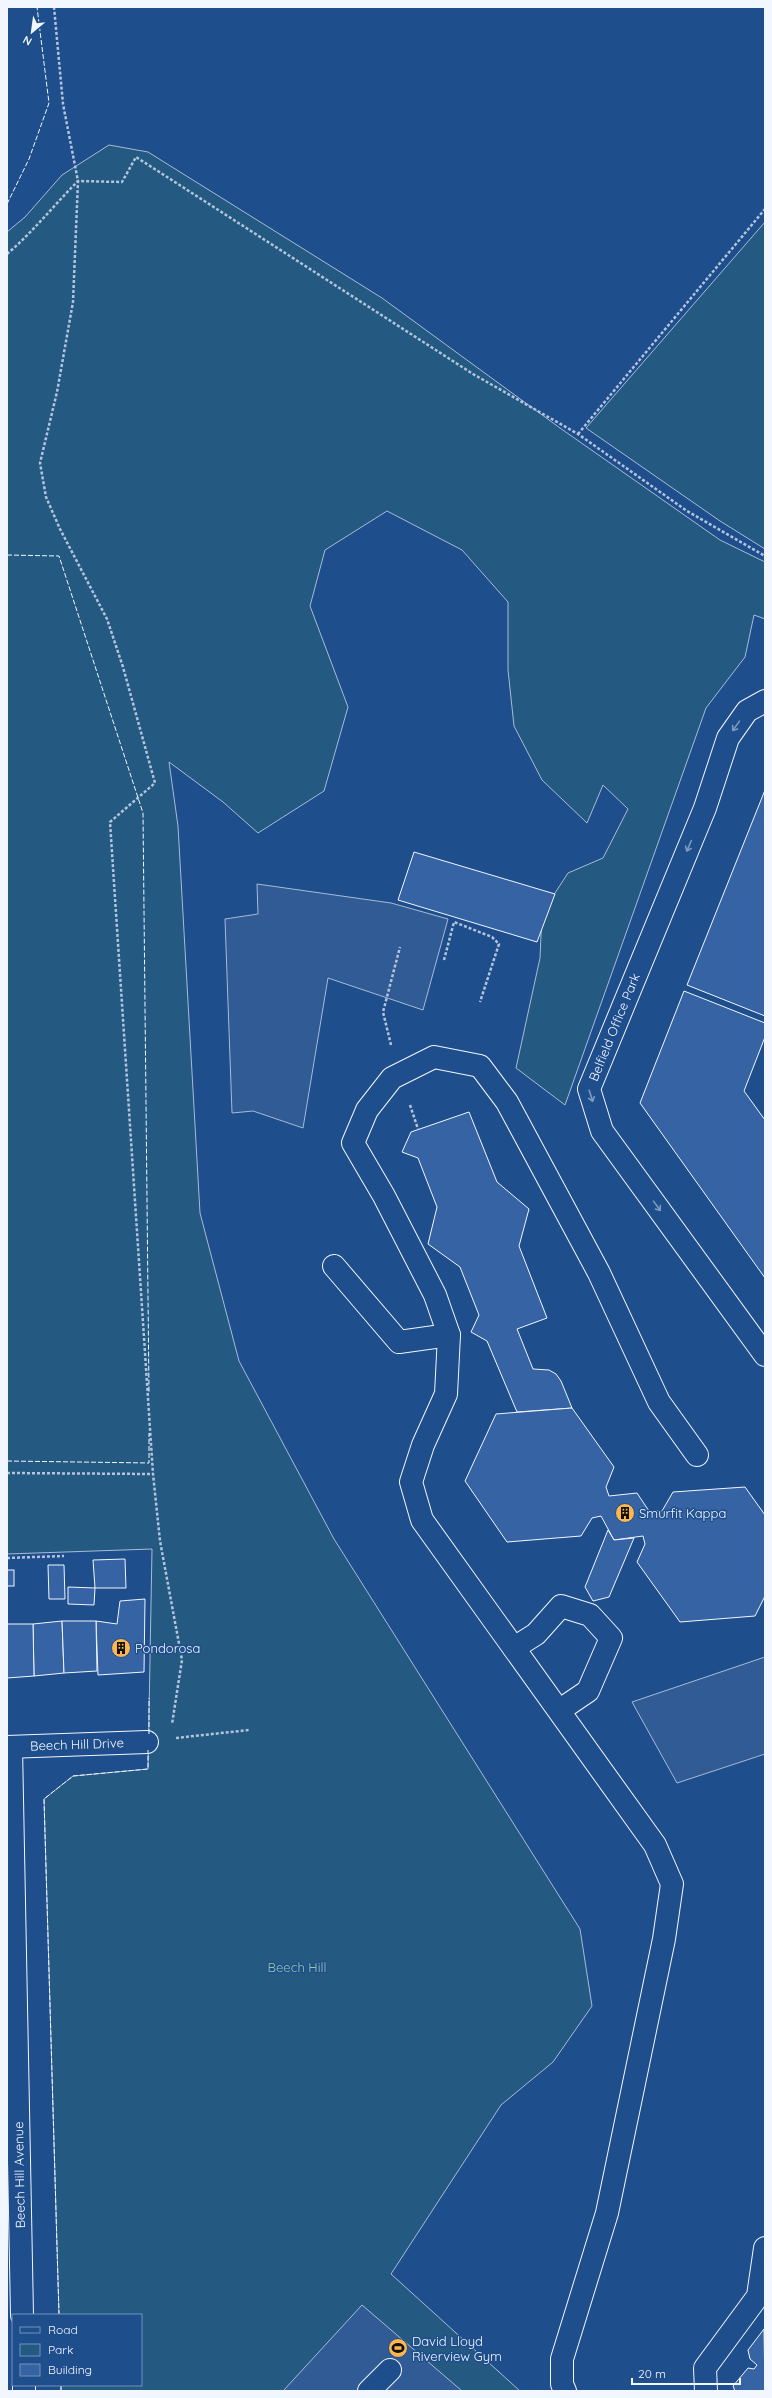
<svg xmlns="http://www.w3.org/2000/svg" width="772" height="2398" viewBox="0 0 772 2398" font-family="Quicksand,sans-serif">
<style>
.green{fill:#245a82;stroke:#a8bbd7}
.parking{fill:#305b95;stroke:#a8bbd7}
.building{fill:#3563a3;stroke:#f2f6ff}
.lines{fill:none;stroke-linecap:round;stroke-linejoin:round}
.minor-casing{stroke:#f2f6ff;stroke-width:24}
.path{stroke:#b3c4dc;stroke-width:2.5;stroke-dasharray:3 2;stroke-linecap:butt}
.minor{stroke:#1f4e8c;stroke-width:22}
.fence{stroke:#f2f6ff;stroke-width:1;stroke-dasharray:5 2;stroke-linecap:butt}
.oneway{stroke:#7e9ac0}
.labels{text-anchor:middle;dominant-baseline:central;stroke-width:3;stroke-linejoin:round;paint-order:stroke}
.street-label{font-size:13px;fill:#f2f6ff;stroke:#1f4e8c}
.poi-label{font-size:13px;fill:#f2f6ff;stroke:#1f4e8c;text-anchor:start}
.park-label{font-size:13px;fill:#97c8a6;stroke:#1f4e8c}
</style>
<rect width="100%" height="100%" fill="#1f4e8c"/>
<g class="green">
<path d="M109 145 148 152 382 298 560 428 720 540 765 562V619L754 615 745 657 706 708 565 1105 516 1068 540 958 542 913 568 873 603 858 628 809 603 785 587 823 542 780 514 726 508 670V602L462 550 387 511 325 550 310 606 348 707 324 791 258 833 223 802 169 762 178 826 200 1213 239 1361 334 1539 580 1929 592 2006 553 2062 501 2105 391 2274 520 2391H61V2385H141V2315H59L44 1799 73 1776 148 1769 152 1549 7 1554V232L25 217 62 175Z"/>
<path d="M765 222V549L720 521 586 428Z"/>
</g>
<g class="parking">
<path d="M257 884 391 903 448 919 423 1010 328 978 303 1128 253 1111 232 1113 225 919 258 914Z"/>
<path d="M765 1657V1754L677 1783 632 1702Z"/>
<path d="M362 2305 462 2391H283Z"/>
</g>
<g class="building">
<path d="M765 790V1016L687 985Z"/>
<path d="M414 852 555 894 537 942 398 900Z"/>
<path d="M684 991 765 1023V1037L744 1091 765 1120V1278L640 1103Z"/>
<path d="M469 1112 497 1182 529 1209 519 1246 547 1318 517 1329 533 1369 549 1370 556 1374 561 1381 572 1408 517 1412 487 1341 471 1332 479 1315 460 1267 428 1244 437 1207 418 1158 402 1152 411 1132Z"/>
<path d="M572 1408 614 1467 606 1487 609 1496 637 1493 649 1511H662L673 1492 745 1487 765 1515V1596L755 1616 680 1622 637 1562 645 1544 643 1536 614 1540 601 1516 592 1518 581 1536 507 1542 465 1481 496 1414Z"/>
<path d="M608 1530 614 1540 634 1538 609 1597 593 1601 585 1587Z"/>
<path d="M125 1559 126 1588H95L93 1560Z"/>
<path d="M48 1565H64L65 1599H49Z"/>
<rect x="7" y="1570" width="7" height="16"/>
<path d="M68 1587 95 1588 94 1605 68 1604Z"/>
<path d="M145 1599 144 1672 98 1675 96 1621 117 1624 120 1601Z"/>
<path d="M62 1621 64 1673 34 1676 33 1624Z"/>
<path d="M62 1621H96L97 1671 64 1673Z"/>
<path d="M7 1624H33L34 1676 7 1678Z"/>
<path d="M764 2329 765 2391H735L733 2386 748 2368 754 2369 757 2365 750 2359 748 2350Z"/>
</g>
<g class="lines">
<g class="minor-casing">
<g id="minor">
<path d="M765 701 747 711 728 738 705 808 589 1089 602 1131 765 1355"/>
<path d="M334 1266 399 1342 449 1335"/>
<path d="M514 1648 536 1634 561 1606 590 1615 611 1638 588 1691 560 1710"/>
<path d="M7 1747 147 1742"/>
<path d="M11 1747 22 2315"/>
<path d="M24 2385V2391"/>
<path d="M369 2391 390 2370"/>
<path d="M565 2391 562 2384V2359L607 2213 664 1939 672 1884 655 1845 422 1520 411 1482 423 1445 446 1394 449 1335 435 1295 384 1196 353 1143 367 1110 392 1078 434 1057 480 1066 507 1102 599 1273 659 1402 697 1455"/>
<path d="M706 2391 705 2368 758 2296 765 2248"/>
</g>
</g>
<g class="path">
<path d="M54 7 63 104 78 181 73 302 57 392 40 463 46 497 60 529 107 619 123 667 155 783 110 822 153 1474 160 1541 182 1660 172 1724"/>
<path d="M7 254C33 232 54 205 78 181L122 182 136 157 473 374 578 434 687 511 765 556"/>
<path d="M578 434 765 209"/>
<path d="M444 960 454 922 492 937 499 944 480 1002"/>
<path d="M391 1045 383 1012 400 947"/>
<path d="M410 1105 418 1129"/>
<path d="M7 1473 153 1474"/>
<path d="M7 1558 64 1556"/>
<path d="M176 1738 249 1730"/>
</g>
<use href="#minor" class="minor"/>
<g class="fence">
<path d="M7 204 29 159 49 103 37 7"/>
<path d="M7 555 59 556 143 813 149 1393"/>
<path d="M7 1461 149 1463V1433"/>
<path d="M149 1734V1698"/>
<path d="M59 2315 44 1799 73 1776 148 1769V1750"/>
<path d="M61 2385V2391"/>
</g>
</g>
<defs><path id="oneway-shaft" d="M-6 0H5M1.5-3L5.5 0L1.5 3" fill="none" stroke-width="1.6" stroke-linecap="round" stroke-linejoin="round"/></defs>
<g class="oneway">
<use href="#oneway-shaft" transform="translate(736 726) rotate(125)"/>
<use href="#oneway-shaft" transform="translate(689 846) rotate(113)"/>
<use href="#oneway-shaft" transform="translate(591 1096) rotate(72)"/>
<use href="#oneway-shaft" transform="translate(657 1206) rotate(54)"/>
</g>
<defs>
<g id="building-disc" transform="scale(1)"><circle r="9.5" fill="#ffb74d" stroke="#1f4e8c"/><path d="M-4-6H4V6H1V3H-1V6H-4ZM-2.5-4.3h1.7v1.8h-1.7ZM.8-4.3h1.7v1.8H.8ZM-2.5-1h1.7V.8h-1.7ZM.8-1h1.7V.8H.8Z" fill="#111"/></g>
<g id="stadium-disc" transform="scale(1)"><circle r="9.5" fill="#ffb74d" stroke="#1f4e8c"/><path d="M0-5a6.5 5 0 1 0 0 10a6.5 5 0 1 0 0-10ZM-3.5-1.8h7v3.6h-7Z" fill="#111"/></g>
</defs>
<g fill-rule="evenodd">
<use href="#building-disc" x="625" y="1513"/>
<use href="#building-disc" x="121" y="1648"/>
<use href="#stadium-disc" x="398" y="2348"/>
</g>
<g class="labels">
<g class="street-label">
<text transform="translate(614 1027) rotate(-68)">Belfield Office Park</text>
<text transform="translate(77 1744) rotate(-2)">Beech Hill Drive</text>
<text transform="translate(19 2175) rotate(-91)">Beech Hill Avenue</text>
</g>
<g class="poi-label">
<text x="639" y="1513">Smurfit Kappa</text>
<text x="135" y="1648">Pondorosa</text>
<text x="412" y="2341">David Lloyd<tspan x="412" dy="15">Riverview Gym</tspan></text>
</g>
<g class="park-label">
<text x="297" y="1967">Beech Hill</text>
</g>
</g>
<rect width="772" height="2398" fill="none" stroke="#f2f6ff" stroke-width="16"/>
<rect x="12" y="2314" width="130" height="72" fill="#1f4e8c" stroke="#7391ba"/>
<rect x="20" y="2327" width="20" height="6" fill="#1f4e8c" stroke="#7391ba"/>
<text x="48" y="2334" font-size="12" fill="#f2f6ff">Road</text>
<rect x="20" y="2344" width="20" height="12" fill="#245a82" stroke="#7391ba"/>
<text x="48" y="2354" font-size="12" fill="#f2f6ff">Park</text>
<rect x="20" y="2364" width="20" height="12" fill="#3563a3" stroke="#7391ba"/>
<text x="48" y="2374" font-size="12" fill="#f2f6ff">Building</text>
<g transform="translate(32 32) rotate(209)" stroke="#1f4e8c" stroke-width="3" paint-order="stroke">
<path d="M0-3L7 15L0 10L-7 15Z" fill="#f2f6ff"/>
<text y="-6" font-size="11" font-weight="bold" text-anchor="middle" fill="#f2f6ff">N</text>
</g>
<path d="M632 2378v6h108v-6" fill="none" stroke="#f2f6ff" stroke-width="2"/>
<text x="638" y="2378" font-size="12" fill="#f2f6ff" stroke="#1f4e8c" stroke-width="3" paint-order="stroke">20 m</text>
</svg>
